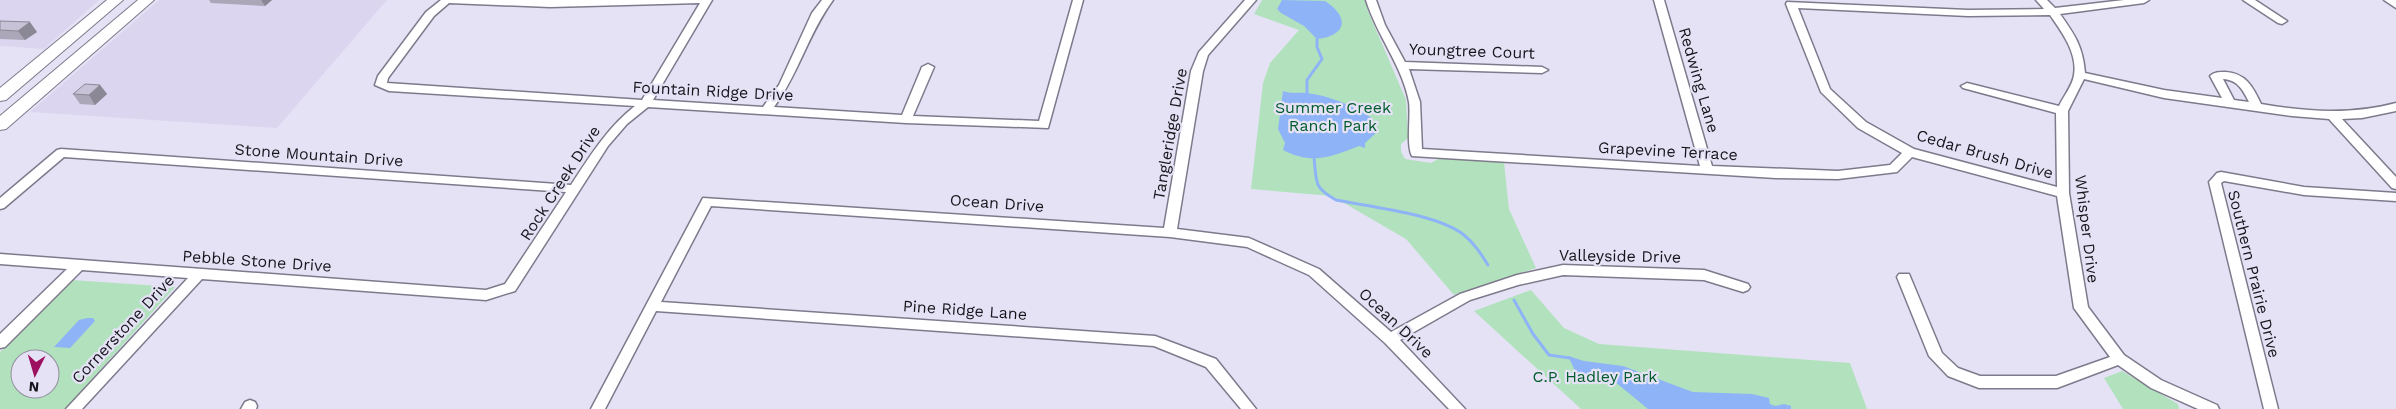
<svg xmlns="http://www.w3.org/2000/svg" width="2396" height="409" viewBox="0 0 2396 409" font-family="'Work Sans',sans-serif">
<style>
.built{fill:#dcd5f0}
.green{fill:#b1e2bd;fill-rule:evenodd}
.water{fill:#8eb4f7}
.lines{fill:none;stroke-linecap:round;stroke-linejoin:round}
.stream{stroke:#8eb4f7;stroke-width:3}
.street-casing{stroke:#7e7a8c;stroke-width:3}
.secondary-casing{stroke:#7e7a8c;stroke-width:2}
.street{fill:#fff;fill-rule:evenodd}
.secondary{fill:#fff;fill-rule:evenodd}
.wall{fill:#aba7b8}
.shaded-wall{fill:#8b8896}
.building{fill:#c7c2d6;stroke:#8b8896}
.labels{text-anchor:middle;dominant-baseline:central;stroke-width:4.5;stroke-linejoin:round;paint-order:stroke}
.street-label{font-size:16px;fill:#17151c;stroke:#e6e2f6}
.park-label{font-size:16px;fill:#005c2c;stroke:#e6e2f6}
</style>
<rect width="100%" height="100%" fill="#e6e2f6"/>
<g class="built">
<path d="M0 0H99L44 49 0 46Z"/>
<path d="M159 0H387L277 128 30 112Z"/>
</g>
<g class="green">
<path d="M1262 0H1366L1368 11 1406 100 1408 138 1401 144V152L1405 159 1431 163 1440 158 1504 162 1509 209 1536 268 1454 295 1406 239 1332 196 1251 189 1263 83 1270 63 1299 30 1254 14Z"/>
<path d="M72 280 175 287 65 409H0V352ZM20 359H50V389H20Z"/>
<path d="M1531 290 1564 328 1599 344 1850 363 1867 409H1581L1474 311Z"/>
<path d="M2122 371 2178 404 2179 409H2123L2104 378Z"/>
</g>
<g class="water">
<path d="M1282 0 1325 1C1350 17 1347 36 1317 39L1304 26 1281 13 1277 9Z"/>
<path d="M1283 91C1291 94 1298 92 1306 93 1329 95 1353 106 1372 118L1376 133 1365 143V148L1359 146C1331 157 1312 165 1283 150L1285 143 1278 129Z"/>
<path d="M87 318H93L95 321 70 348 54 347 79 320Z"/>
<path d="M1568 356 1584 361 1623 366 1693 392 1752 394 1769 398 1770 404 1775 406 1784 404 1791 406V409H1648L1614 381 1579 379Z"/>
</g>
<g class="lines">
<g class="stream">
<path d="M1307 97V80L1322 59 1317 47V39"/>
<path d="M1314 158C1317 183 1313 187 1336 200 1371 207 1438 214 1464 235 1475 244 1481 254 1488 265"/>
<path d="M1514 300 1533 334 1549 355 1570 358"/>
</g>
<g class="street-casing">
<g id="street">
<path d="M441 0H712L653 100 763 107 779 85 812 13 822 0H833C808 34 799 73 774 107L902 115 922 67 928 64 934 67 913 116 1039 121 1073 0H1083L1048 128 906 123 648 107 627 124 608 146 515 291 486 300 202 279 82 409H66L188 278 82 270 5 347 0 348V334L67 269 0 264V254L486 290 505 284 566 192 64 157 4 208 0 209V198L57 150 61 149 571 185C590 156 607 128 635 106L389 91 375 85 378 76 426 12ZM449 3 550 7 700 3 642 100 387 83 388 78 434 16Z"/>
<path d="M1245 0H1256L1208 55 1203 71 1177 229 1249 238 1319 269 1391 332 1460 294 1517 275 1563 265 1704 270 1748 284 1750 287 1748 290 1743 292 1704 280 1563 275 1518 285 1470 300 1400 340 1465 409H1449L1385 343 1309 275 1247 247 1170 237 711 206 661 302 1155 336 1216 359 1256 409H1241L1206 367 1154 346 656 311 605 409H591L703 198 1164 228 1191 71 1199 52Z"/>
<path d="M1366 0H1376L1385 25 1405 62 1542 67 1548 70 1542 73 1409 69 1420 102 1422 149 1700 166 1654 0H1664L1712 166 1838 171 1890 165 1902 153 1858 128 1821 92 1786 4 1787 2 1968 10 2044 9 2036 0H2047L2055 8 2124 0H2149L2144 3 2060 14C2075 35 2083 47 2085 73L2164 90 2222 98 2210 76C2214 72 2219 72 2225 72 2246 73 2253 87 2261 104 2307 112 2351 115 2396 103V111L2362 118 2342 119 2396 177V189L2392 188 2329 119 2292 116 2164 98 2084 79 2068 111 2069 193 2088 307 2124 355 2161 380 2217 405 2219 409H2198L2151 388 2118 365 2057 388H1979L1948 376 1929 356 1897 277 1899 274H1909L1942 353 1958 368 1980 376H2056L2110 357 2074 308 2057 196 1912 157 1897 172 1838 179 1776 178 1412 156C1406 145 1411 116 1409 102 1402 65 1377 36 1366 0ZM1798 8 1968 16 2050 15C2061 31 2078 53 2074 75 2073 85 2063 97 2059 106L1967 83 1961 86 1963 88 2056 113 2057 187 1914 149 1866 122 1830 89ZM2223 79C2238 80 2243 90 2249 102L2234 100Z"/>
<path d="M2243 0H2255L2287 21 2282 24 2278 23Z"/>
<path d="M2384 0H2396V8Z"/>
<path d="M2221 172 2304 187 2396 193V201L2304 195 2224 181 2221 183 2278 409H2264L2209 182 2217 173Z"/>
<path d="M250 400 255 402 257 406 256 409H241L245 402Z"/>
</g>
</g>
<g class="secondary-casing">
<g id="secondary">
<path d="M107 0H123L6 100 0 101V88Z"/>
<path d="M138 0H154L6 129 0 130V116Z"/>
</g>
</g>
<use href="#street" class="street"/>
<use href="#secondary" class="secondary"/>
</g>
<g class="wall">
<path d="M209 0H272L265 6 211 3Z"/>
<path d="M0 21 37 32 25 40 0 39Z"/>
<path d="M100 85 107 94 95 105 80 104 73 94Z"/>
</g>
<g class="shaded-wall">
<path d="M261 0H272L265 6Z"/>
<path d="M30 22 37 32 25 40 18 31Z"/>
<path d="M100 85 107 94 95 105 89 95Z"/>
</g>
<g class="building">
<path d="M0 21 30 22 18 31 0 30Z"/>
<path d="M85 84 100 85 89 95 73 94Z"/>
</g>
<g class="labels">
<g class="street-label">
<text transform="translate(1472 51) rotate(2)">Youngtree Court</text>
<text transform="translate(1699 80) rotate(74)">Redwing Lane</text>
<text transform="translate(713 91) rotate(3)">Fountain Ridge Drive</text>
<text transform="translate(1170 134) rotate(-80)">Tangleridge Drive</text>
<text transform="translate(1668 151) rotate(3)">Grapevine Terrace</text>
<text transform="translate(1985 154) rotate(16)">Cedar Brush Drive</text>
<text transform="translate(319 155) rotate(4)">Stone Mountain Drive</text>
<text transform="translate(560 183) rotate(-57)">Rock Creek Drive</text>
<text transform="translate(997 203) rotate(4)">Ocean Drive</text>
<text transform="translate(2087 229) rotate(83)">Whisper Drive</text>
<text transform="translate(1620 256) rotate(1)">Valleyside Drive</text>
<text transform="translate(257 261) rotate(4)">Pebble Stone Drive</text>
<text transform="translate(2254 274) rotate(76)">Southern Prairie Drive</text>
<text transform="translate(965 310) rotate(4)">Pine Ridge Lane</text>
<text transform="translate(1396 323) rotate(43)">Ocean Drive</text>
<text transform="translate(123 329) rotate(-47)">Cornerstone Drive</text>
</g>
<g class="park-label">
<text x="1333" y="107">Summer Creek<tspan x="1333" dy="18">Ranch Park</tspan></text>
<text x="1595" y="376">C.P. Hadley Park</text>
</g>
</g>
<g transform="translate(35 374) rotate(185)"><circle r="24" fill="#e6e2f6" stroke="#93909f"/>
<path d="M0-4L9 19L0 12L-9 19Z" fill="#9c105f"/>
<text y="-8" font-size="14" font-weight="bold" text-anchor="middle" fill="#17151c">N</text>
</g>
</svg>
